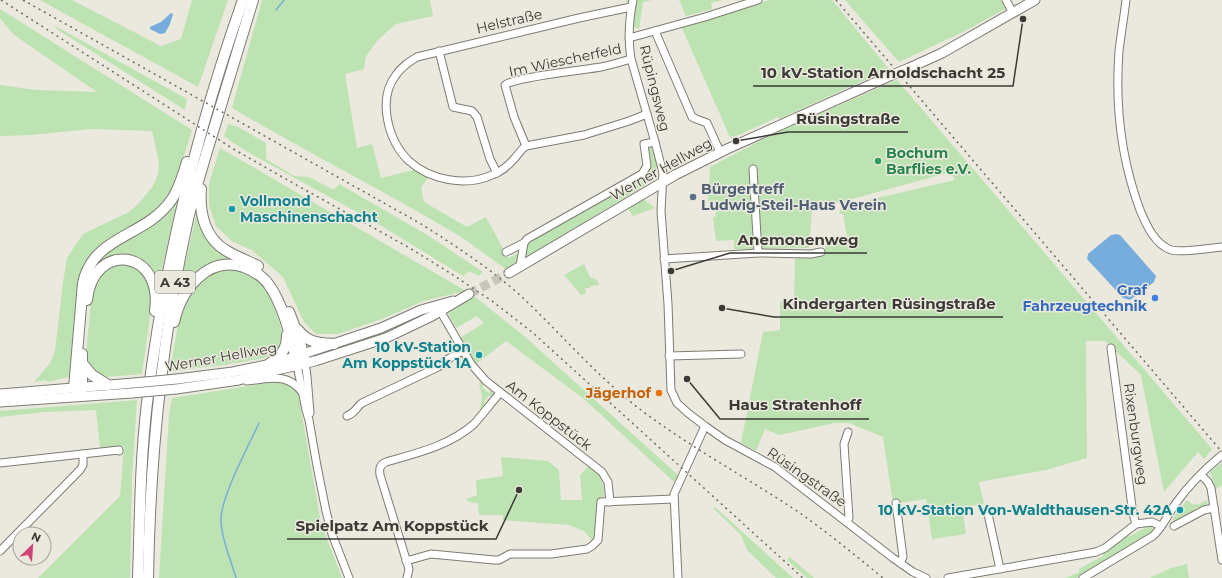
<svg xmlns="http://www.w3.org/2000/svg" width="1222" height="578" viewBox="0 0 1222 578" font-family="Montserrat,sans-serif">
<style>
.green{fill:#bce3b1}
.water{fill:#76addc}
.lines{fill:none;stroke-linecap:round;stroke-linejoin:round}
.stream{stroke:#76addc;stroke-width:1.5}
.major-tunnel{stroke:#c8c6bc;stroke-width:9;stroke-dasharray:9 4.5;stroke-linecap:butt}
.minor-casing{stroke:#7d7b72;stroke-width:9}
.major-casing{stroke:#7d7b72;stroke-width:11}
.highway-casing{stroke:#7d7b72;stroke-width:12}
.minor{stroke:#fff;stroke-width:7}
.major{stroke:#fff;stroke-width:9}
.highway{stroke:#fff;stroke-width:10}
.rail{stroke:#6c6b65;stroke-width:1.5;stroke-dasharray:2 4;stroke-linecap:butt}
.major-bridge-casing{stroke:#7d7b72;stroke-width:11;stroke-linecap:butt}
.major-bridge{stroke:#fff;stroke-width:9}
.leisure-dot{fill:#2e9e5b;stroke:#ebe9de;stroke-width:1.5}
.service-dot{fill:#5c6f8a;stroke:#ebe9de;stroke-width:1.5}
.culture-dot{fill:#0f9aa8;stroke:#ebe9de;stroke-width:1.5}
.shop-dot{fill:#3f7fe0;stroke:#ebe9de;stroke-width:1.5}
.food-dot{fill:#e8710a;stroke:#ebe9de;stroke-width:1.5}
.labels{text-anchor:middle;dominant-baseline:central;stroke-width:3;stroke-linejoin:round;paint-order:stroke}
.shield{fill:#ebe9de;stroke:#706e68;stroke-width:1}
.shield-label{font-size:13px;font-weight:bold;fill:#3b3a36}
.street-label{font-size:14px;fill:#3b3a36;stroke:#ebe9de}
.leisure-label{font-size:14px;font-weight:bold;fill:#27864d;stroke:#ebe9de;text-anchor:start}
.service-label{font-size:14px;font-weight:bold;fill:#4e5e75;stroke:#ebe9de;text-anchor:start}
.culture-label{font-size:14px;font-weight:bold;fill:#0d838f;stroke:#ebe9de;text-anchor:end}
.shop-label{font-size:14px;font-weight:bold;fill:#366cbe;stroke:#ebe9de;text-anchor:end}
.food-label{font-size:14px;font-weight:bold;fill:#c56008;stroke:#ebe9de;text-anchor:end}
.leader{fill:none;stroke:#3b3a36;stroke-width:1.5}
.callout-dot{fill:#3b3a36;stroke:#ebe9de;stroke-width:1.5}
.callout-label{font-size:15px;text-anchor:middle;font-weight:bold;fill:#3b3a36;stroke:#ebe9de;stroke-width:3;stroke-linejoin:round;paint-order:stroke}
</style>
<rect width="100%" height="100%" fill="#ebe9de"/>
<g class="green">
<path d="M40 0H72L161 46 181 39 192 0H228L198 87Z"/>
<path d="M262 0H430L433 16 396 24 378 40 366 56 364 69 345 74 357 148 372 144 381 178 414 170 428 177 421 188 424 202 467 227 486 217 508 258 519 253 518 249 527 242 647 175 650 170 647 147 651 145C656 165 664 170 645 183L646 185 506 269C488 257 471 243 453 232 380 189 305 151 232 108Z"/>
<path d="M626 0H652L643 2 639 29 634 27 635 7 629 3 626 2Z"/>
<path d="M679 0H723L711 3 712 9 686 16Z"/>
<path d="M769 0H832L889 69 779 119 778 117 739 135 730 137 681 26Z"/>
<path d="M845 0H1001L1005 9 965 31 899 62Z"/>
<path d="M0 9 192 130 177 178 169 195 159 209 112 240 78 289 69 377 47 382 46 380 34 382 50 363 55 351 63 282 67 258 83 234 129 212 139 203 153 186 158 174 159 162 152 131 91 129 32 135 0 136V85L36 90 97 92 14 35 0 18Z"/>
<path d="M57 27 187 99 185 110 55 28Z"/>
<path d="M897 80 1212 449 1204 459 1198 452 1164 492 1141 375 1105 341H1086L1087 458 1046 470 979 482 984 504 962 507 966 534 932 539 926 499 893 504 883 437 849 423H835L779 435 765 429 756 451 741 443 763 332 780 330V302L794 303 795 258 808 256 823 252 827 244 848 243 843 214H839L841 208 871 202V199H873L955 180 951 172 812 210 809 248 734 249V240L716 241 713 217H716L715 207H711L710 203H708L710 167 775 133Z"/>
<path d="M228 124 238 127 266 143V159L294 176 309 177 334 190 339 184 429 236 483 272 479 276 469 271 463 276 375 222 253 155 232 142 224 136Z"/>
<path d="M220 148 466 291 423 301 382 319 338 334H316L304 322 283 277 252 250 233 242 216 226 209 205V184Z"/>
<path d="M179 192 158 286 129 256 91 274 94 262Z"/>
<path d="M643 199 655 208 633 216 628 209Z"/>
<path d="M198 207 202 229 246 265 222 262 179 299V291Z"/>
<path d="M132 263 148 278 152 303 142 374 106 377 90 369 86 355 92 290 106 266Z"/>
<path d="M584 264 590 277 597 280 599 285 590 286V288H585L586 294 581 295 564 275Z"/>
<path d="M238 269 257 277 270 292 282 331 283 341 279 352 264 358 224 365 170 371 180 312 199 280 218 270Z"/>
<path d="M474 296 524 336 678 475 674 482 584 399 506 341 476 364 460 338 484 323 477 316 456 328 448 314Z"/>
<path d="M407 320 409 324 367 342 316 359 315 356 364 339Z"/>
<path d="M483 381V388L489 393 491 389 495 394 492 399 490 395 484 401 486 406 482 411 480 410 482 396 479 383Z"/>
<path d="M273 382C283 382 292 385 298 393L321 523 342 578H159L169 415 172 398Z"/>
<path d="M137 400 132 478 130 578H38L120 496 124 446 100 448 96 410 45 412 0 417V411Z"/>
<path d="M501 457 548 461 559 470 561 500H582L580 475 589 466C600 473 604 482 604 495L601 499 598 501 596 538 593 542 584 531 569 525 503 520V515H479L478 503 469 502 466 499 477 495 476 480 503 476Z"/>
<path d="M1222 462V485L1216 489 1210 472Z"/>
<path d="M1187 500 1193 505 1196 503 1198 505 1207 500 1208 506 1198 510 1197 507 1195 508 1196 511 1174 523 1173 519 1178 511 1180 513 1183 510 1181 508Z"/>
<path d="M715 507 793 578H776L747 550 741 535 714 509Z"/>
<path d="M1151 524 1155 528 1154 531 1151 533 1085 574 1076 578H1065L1080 572 1079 569 1103 556V552L1128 535 1129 537C1136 531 1146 529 1151 524Z"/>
<path d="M790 557 814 578H807L787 560Z"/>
<path d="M1187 564 1189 578H1150L1171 568Z"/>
</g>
<g class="water">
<path d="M171 13 173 14 170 24 165 33 160 34 150 29V27L161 22Z"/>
<path d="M1116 234 1120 235 1156 276 1154 282 1130 300 1123 298 1087 259 1088 254 1111 235Z"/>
</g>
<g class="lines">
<g class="stream">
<path d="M276 10 284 0"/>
<path d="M236 578C231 560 222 541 221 522 219 500 249 445 259 423"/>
</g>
<path class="major-tunnel" d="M469 294 509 273"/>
<g class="minor-casing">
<g id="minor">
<path d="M633 0C629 19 628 40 631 59L655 142 663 173 661 211 668 304 671 390 677 403 688 413 705 426 725 440 775 467 893 558 913 572 926 578"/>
<path d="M1006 0 1013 13"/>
<path d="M1126 0C1124 17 1121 34 1119 51 1115 105 1121 159 1140 210 1146 224 1154 244 1171 250 1182 253 1209 248 1222 247"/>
<path d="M655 31 692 117 696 119 707 123 720 152"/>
<path d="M629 38 705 17 758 0"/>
<path d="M439 51 453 107 472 111 477 117 490 159 497 173"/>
<path d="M631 59C621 62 611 65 601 67 584 70 514 77 505 85L514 117 526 146 584 135 629 121 647 114"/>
<path d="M526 146C521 149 518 155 514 159 508 166 500 172 492 175 466 187 430 180 409 161 388 141 377 99 396 75 401 67 409 62 417 57L579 18 631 7"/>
<path d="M753 169 758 253"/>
<path d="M506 252 524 243 527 239 642 174 647 166 644 144 655 142"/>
<path d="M664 259 758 253 811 254 821 252"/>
<path d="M520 266 524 243"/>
<path d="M438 307 471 364 486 381 602 472 608 482 610 502"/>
<path d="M1111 348 1133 514 1136 524"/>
<path d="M669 356 741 354"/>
<path d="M305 363 307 376 310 413"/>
<path d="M297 365 306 410 309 420 317 466 326 511 332 534 349 578"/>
<path d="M247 381C269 379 287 372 302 392"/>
<path d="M347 416C357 412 355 408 362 403L438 367 446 360 463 351"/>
<path d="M0 463 119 450V451"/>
<path d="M1201 475 1208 482 1211 488 1222 560"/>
<path d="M896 503 903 557 900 563"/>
<path d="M988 514 1000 569"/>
<path d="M847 522 849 518 844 444 848 432"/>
<path d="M1174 526 1204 510 1214 508"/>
<path d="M0 551 80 470 83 465V454"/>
<path d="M406 561 431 554 494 560H499L510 554H551L587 549 592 546 598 540 601 502 674 499"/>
<path d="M407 578 409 569 380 475C379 468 380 465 386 462 417 453 449 446 474 424 483 414 491 403 500 393"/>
<path d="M678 578 674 494 705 426"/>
<path d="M948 578 1096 552 1105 548 1136 524 1152 522 1161 526"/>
<path d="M1083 578 1153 536C1163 527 1168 514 1176 503 1189 485 1205 469 1222 455"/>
</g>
</g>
<g class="major-casing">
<g id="major">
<path d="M907 69 942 53 1035 0"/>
<path d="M509 273 675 175 727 149 892 75"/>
<path d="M177 379 233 372 276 363 381 328 421 310 453 301"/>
<path d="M176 389 239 380 268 372 315 361 386 338 432 316 469 294"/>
<path d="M0 394 134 383"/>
<path d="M0 402 132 393"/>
</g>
</g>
<g class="highway-casing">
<g id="highway">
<path d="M201 189C199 213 205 239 227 251 237 257 248 261 258 266"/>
<path d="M87 300C93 240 164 249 155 311"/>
<path d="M289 312 299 338 305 363"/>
<path d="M174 322C181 290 207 255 244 267 254 271 263 276 269 285 284 306 292 340 297 365"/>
<path d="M298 330C308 343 319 343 334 344"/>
<path d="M82 363 92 375 108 385"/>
<path d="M268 365C280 356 287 351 287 335"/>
<path d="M81 396 74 388 83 283C94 234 146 238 172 199 179 189 183 175 187 162"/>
<path d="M81 396 82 387V354"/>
<path d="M138 578C140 520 140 461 147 403 164 265 197 130 243 0"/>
<path d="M148 578C150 456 162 334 189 215 197 184 206 154 215 125 228 83 240 42 253 0"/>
</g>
</g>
<use href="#minor" class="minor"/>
<use href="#major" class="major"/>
<use href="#highway" class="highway"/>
<g class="rail">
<path d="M1 0 235 150 300 187 408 247 450 273 492 301 532 332 803 578"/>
<path d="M23 0 423 225C457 247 491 269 521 296 560 333 595 374 637 407 688 446 744 476 797 511 827 532 855 555 883 578"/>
<path d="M836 0 1222 452"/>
</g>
<g class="major-bridge-casing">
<g id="major-bridge">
<path d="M892 75 907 69"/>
<path d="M134 383 177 379"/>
<path d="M132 393 176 389"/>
</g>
</g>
<use href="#major-bridge" class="major-bridge"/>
</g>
<circle class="leisure-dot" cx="878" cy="161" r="4"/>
<circle class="service-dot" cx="693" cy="197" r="4"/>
<g class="culture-dot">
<circle cx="232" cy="209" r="4"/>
<circle cx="479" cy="355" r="4"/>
<circle cx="1180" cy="510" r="4"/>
</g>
<circle class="shop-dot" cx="1155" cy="298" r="4"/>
<circle class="food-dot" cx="659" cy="393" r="4"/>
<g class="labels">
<rect class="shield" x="155" y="271" width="40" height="22" rx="3"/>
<g class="shield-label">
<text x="175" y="282">A 43</text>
</g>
<g class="street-label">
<text transform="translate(509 21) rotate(-13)">Helstraße</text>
<text transform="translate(565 60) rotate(-12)">Im Wiescherfeld</text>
<text transform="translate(655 88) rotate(76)">Rüpingsweg</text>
<text transform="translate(661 169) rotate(-29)">Werner Hellweg</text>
<text transform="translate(221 357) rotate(-10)">Werner Hellweg</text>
<text transform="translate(549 415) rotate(38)">Am Koppstück</text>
<text transform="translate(1136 434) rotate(82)">Rixenburgweg</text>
<text transform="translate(807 477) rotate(35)">Rüsingstraße</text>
</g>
<g class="leisure-label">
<text x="886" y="153">Bochum<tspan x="886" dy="16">Barflies e.V.</tspan></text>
</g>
<g class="service-label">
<text x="701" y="189">Bürgertreff<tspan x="701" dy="16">Ludwig-Steil-Haus Verein</tspan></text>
</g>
<g class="culture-label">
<text x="240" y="201" text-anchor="start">Vollmond<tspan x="240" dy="16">Maschinenschacht</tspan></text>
<text x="471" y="347">10 kV-Station<tspan x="471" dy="16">Am Koppstück 1A</tspan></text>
<text x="1172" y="510">10 kV-Station Von-Waldthausen-Str. 42A</text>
</g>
<g class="shop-label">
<text x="1147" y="290">Graf<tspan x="1147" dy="16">Fahrzeugtechnik</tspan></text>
</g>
<g class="food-label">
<text x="651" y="393">Jägerhof</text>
</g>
</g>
<path class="leader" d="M1023 19L1013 86H753M736 141L788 132H908M671 271L730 253H867M722 308L774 317H1003M687 379L720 419H869M519 490L496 539H287"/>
<g class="callout-dot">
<circle cx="1023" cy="19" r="4"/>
<circle cx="736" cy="141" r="4"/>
<circle cx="671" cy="271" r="4"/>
<circle cx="722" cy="308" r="4"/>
<circle cx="687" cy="379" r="4"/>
<circle cx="519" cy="490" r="4"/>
</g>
<g class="callout-label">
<text x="883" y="78">10 kV-Station Arnoldschacht 25</text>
<text x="848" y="124">Rüsingstraße</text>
<text x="798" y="245">Anemonenweg</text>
<text x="889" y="309">Kindergarten Rüsingstraße</text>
<text x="795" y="410">Haus Stratenhoff</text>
<text x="392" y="531">Spielpatz Am Koppstück</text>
</g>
<g transform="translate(32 546) rotate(25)"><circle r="19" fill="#ebe9de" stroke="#a5a39b"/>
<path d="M0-3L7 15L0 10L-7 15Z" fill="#d04577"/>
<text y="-6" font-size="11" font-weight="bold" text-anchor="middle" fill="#3b3a36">N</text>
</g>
</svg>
